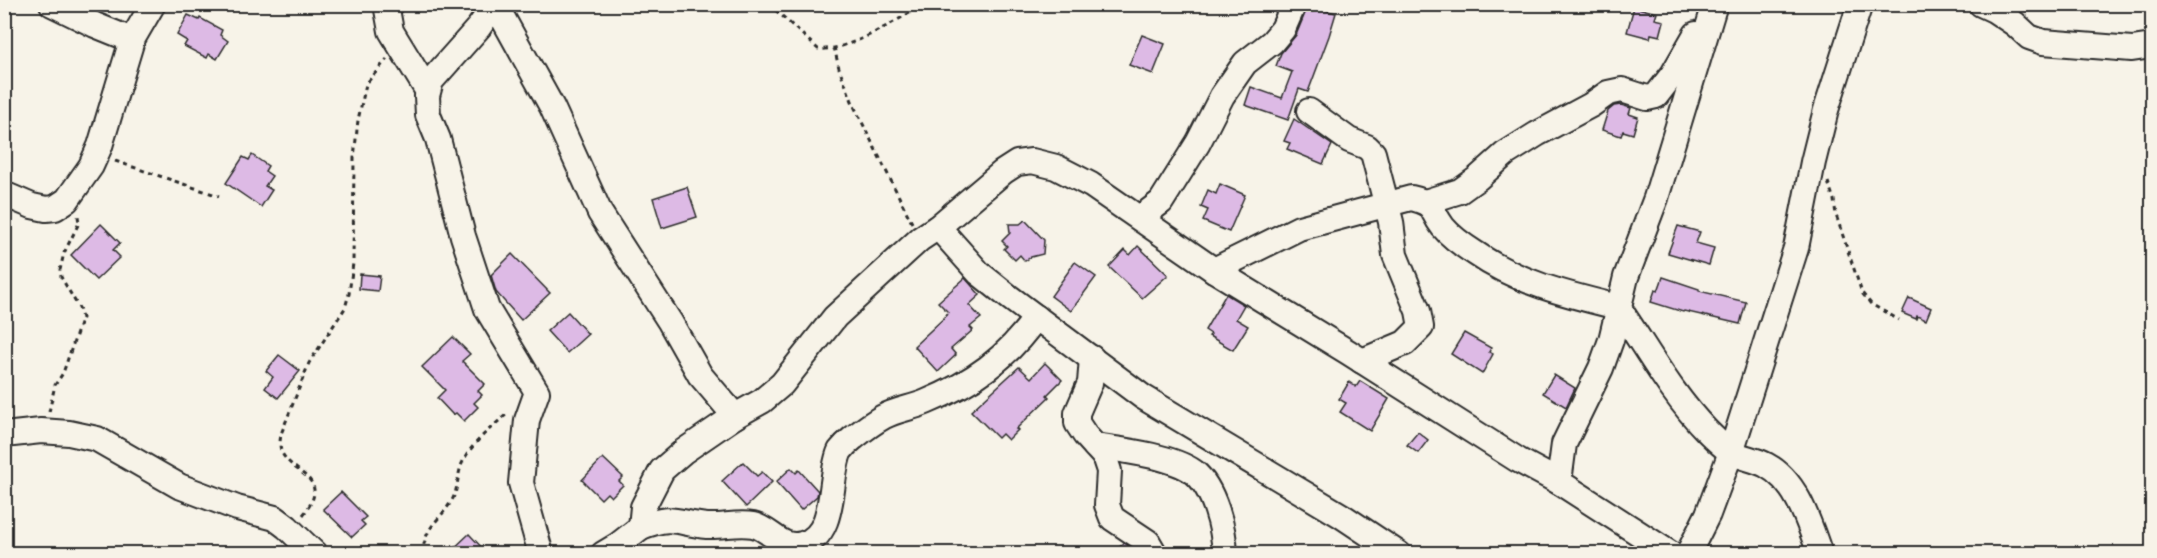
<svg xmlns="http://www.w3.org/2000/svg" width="2157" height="558" viewBox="0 0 2157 558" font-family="Caveat,sans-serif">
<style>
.building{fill:#ddbae5;stroke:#2b2b2b;stroke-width:1.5}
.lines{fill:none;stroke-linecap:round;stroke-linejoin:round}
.minor-casing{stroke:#2b2b2b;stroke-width:28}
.path{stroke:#2b2b2b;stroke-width:3;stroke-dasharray:4.5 4.5;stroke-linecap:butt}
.minor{stroke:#f7f3e8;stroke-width:24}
</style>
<rect width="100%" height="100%" fill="#f7f3e8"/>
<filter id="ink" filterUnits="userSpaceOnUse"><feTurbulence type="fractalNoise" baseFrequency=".0167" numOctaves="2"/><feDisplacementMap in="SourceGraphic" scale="12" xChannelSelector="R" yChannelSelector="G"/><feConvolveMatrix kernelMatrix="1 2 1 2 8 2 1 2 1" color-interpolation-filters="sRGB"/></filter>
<g filter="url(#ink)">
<g class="building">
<path d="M1308 6 1336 13 1329 36 1308 92 1299 89 1288 120 1245 105 1251 87 1282 98 1292 72 1276 66 1281 53 1296 35Z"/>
<path d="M1634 7 1657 13 1655 19 1664 21 1660 36 1651 34 1650 38 1627 32Z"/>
<path d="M188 15 199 20 200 18 222 30 220 35 228 41 217 59 209 54 207 58 184 46 187 41 177 35Z"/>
<path d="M1142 35 1165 44 1153 74 1129 65Z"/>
<path d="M1621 105 1631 108 1629 114 1638 117 1633 134 1623 131 1621 136 1602 130 1608 111 1614 106Z"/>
<path d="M1294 119 1332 145 1323 164 1287 149 1290 143 1284 141Z"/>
<path d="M252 155 268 166 265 171 272 176 265 186 272 190 261 207 226 183 243 157 249 160Z"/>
<path d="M1220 184 1245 195 1229 232 1203 221 1208 210 1201 207 1208 190 1216 194Z"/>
<path d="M687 187 697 217 662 228 653 198Z"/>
<path d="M1025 220 1044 240 1043 254 1031 257 1025 261 1020 255 1015 260 1004 249 1007 246 1002 241 1010 233 1009 224H1020Z"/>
<path d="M101 224 120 243 113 250 120 257 96 280 71 255Z"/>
<path d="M1678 226 1700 232 1696 243 1714 248 1709 265 1668 253Z"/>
<path d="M1138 246 1168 275 1142 298 1109 267 1125 250 1130 255Z"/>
<path d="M512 254 550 293 521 320 496 292 491 275Z"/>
<path d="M1075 262 1096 277 1071 311 1051 296Z"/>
<path d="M360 274 380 276 378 291 359 289Z"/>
<path d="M1663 277 1699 289V291L1746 302 1740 324 1684 311 1683 312 1651 302 1655 290 1658 291Z"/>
<path d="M965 278 980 295 969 305 981 318 970 327 973 330 951 349 956 355 938 372 914 346 945 317 948 312 938 302Z"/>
<path d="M1226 294 1244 305 1236 319 1248 326 1233 350 1209 336 1211 334 1205 330Z"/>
<path d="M1909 298 1931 308 1926 320 1917 316 1916 319 1902 313Z"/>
<path d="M568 312 588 334 567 353 547 331Z"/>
<path d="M1464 333 1491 348 1489 352 1493 354 1482 374 1451 354Z"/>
<path d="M453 337 470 354 462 361 485 384 478 391 482 395 474 403 478 407 464 421 456 413 453 415 437 398 445 390 422 367Z"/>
<path d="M279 355 300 371 278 398 265 388 273 377 266 371Z"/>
<path d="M1045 363 1062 380 1047 395 1049 397 1016 429 1018 430 1008 440 1002 434 998 438 971 411 1019 367 1031 378Z"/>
<path d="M1554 375 1575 388 1566 407 1543 393Z"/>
<path d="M1360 381 1389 399 1370 431 1340 412 1346 403 1339 399 1349 382 1356 387Z"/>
<path d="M1418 432 1428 440 1418 453 1407 445Z"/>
<path d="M603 458 623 477 619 481 623 485 611 497 607 493 601 499 582 480Z"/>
<path d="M743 462 757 476 762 472 772 482 746 507 722 481Z"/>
<path d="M791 468 796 473 799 470 818 491 817 496 801 510 776 482Z"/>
<path d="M341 492 366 517 361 521 365 525 352 537 323 509Z"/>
<path d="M469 534 488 554H448Z"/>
<path d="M1124 543 1137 552 1135 554H1112Z"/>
</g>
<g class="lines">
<g class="minor-casing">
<g id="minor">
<path d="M52 4 95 25 132 40"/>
<path d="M386 4 391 31 427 90"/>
<path d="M495 4 479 27 431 81 427 96 428 115 438 139 463 236 487 309 537 392 527 420 521 483 541 554"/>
<path d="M495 4 552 107 600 213 670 322 700 375 735 416"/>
<path d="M1981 4 1994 10 2015 24 2029 37 2043 42 2132 49 2152 46"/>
<path d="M1309 111 1349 140 1367 147 1373 153 1391 222 1395 255 1418 311 1421 327 1405 343 1362 361"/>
<path d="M4 194 32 206 46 209 55 208 67 200 91 166 100 146 132 40 153 4"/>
<path d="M1425 202 1460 191 1478 178 1505 154 1537 134 1591 105 1608 93 1622 90 1647 98 1656 96 1673 74 1696 34"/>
<path d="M1140 218 1161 202 1198 143 1222 96 1245 63 1272 42 1283 29 1294 4"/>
<path d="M938 227 979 273 1009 297 1143 397 1342 516 1399 554"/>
<path d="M1214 270 1299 228 1411 198C1437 204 1429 209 1443 227 1452 238 1464 246 1475 253 1518 283 1569 295 1618 307 1647 349 1671 394 1707 431 1714 438 1723 447 1731 452 1742 458 1755 459 1766 465 1797 481 1809 523 1820 554"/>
<path d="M1092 358 1090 383 1077 413V423L1085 435 1104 456 1109 471 1107 505 1112 518 1148 542 1155 554"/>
<path d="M4 435 41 431 69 433 97 439 179 486 237 508 275 518 287 527 315 554"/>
<path d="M1095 446C1122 450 1172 456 1194 472 1214 488 1224 529 1225 554"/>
<path d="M1559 482 1564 444 1601 368 1611 340 1626 277 1656 198 1715 4"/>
<path d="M641 527C674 514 676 523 707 526 722 527 738 522 753 525 771 529 781 550 802 544 838 535 828 476 840 451 843 447 848 442 853 438 862 431 872 423 883 417 895 410 912 408 926 402 972 383 1008 358 1036 317"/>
<path d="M603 554 618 545 641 527 643 507 662 470 684 451 735 416 762 401 782 384 835 317 920 239 938 227 1003 172 1017 163 1032 161 1056 167 1091 185 1214 270 1348 352 1518 460 1559 482 1671 554"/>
<path d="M1688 554 1708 514 1731 452 1796 248 1813 162 1826 110 1860 4"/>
</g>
</g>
<g class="path">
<path d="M769 4 818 49C849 52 898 19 925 4"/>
<path d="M834 47 839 68 854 106 912 223"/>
<path d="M115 161 219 196"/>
<path d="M1828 182 1834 200 1836 215 1862 293 1871 304 1899 320"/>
<path d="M49 412 55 385 63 373 82 318 79 308 61 277 60 270 64 253 79 223 78 216"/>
<path d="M303 515C333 477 294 476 282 453 279 446 280 441 281 434L309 363 345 308 349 294 353 263 354 158 358 120 366 84 387 59"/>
<path d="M422 554C427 523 436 525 451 502 458 491 457 478 461 466 469 445 491 428 507 414"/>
</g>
<use href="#minor" class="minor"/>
</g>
</g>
<rect width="2157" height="558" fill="none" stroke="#f7f3e8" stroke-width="24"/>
<rect x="12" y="12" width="2133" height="534" fill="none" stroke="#2b2b2b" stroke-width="2" filter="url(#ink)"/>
</svg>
